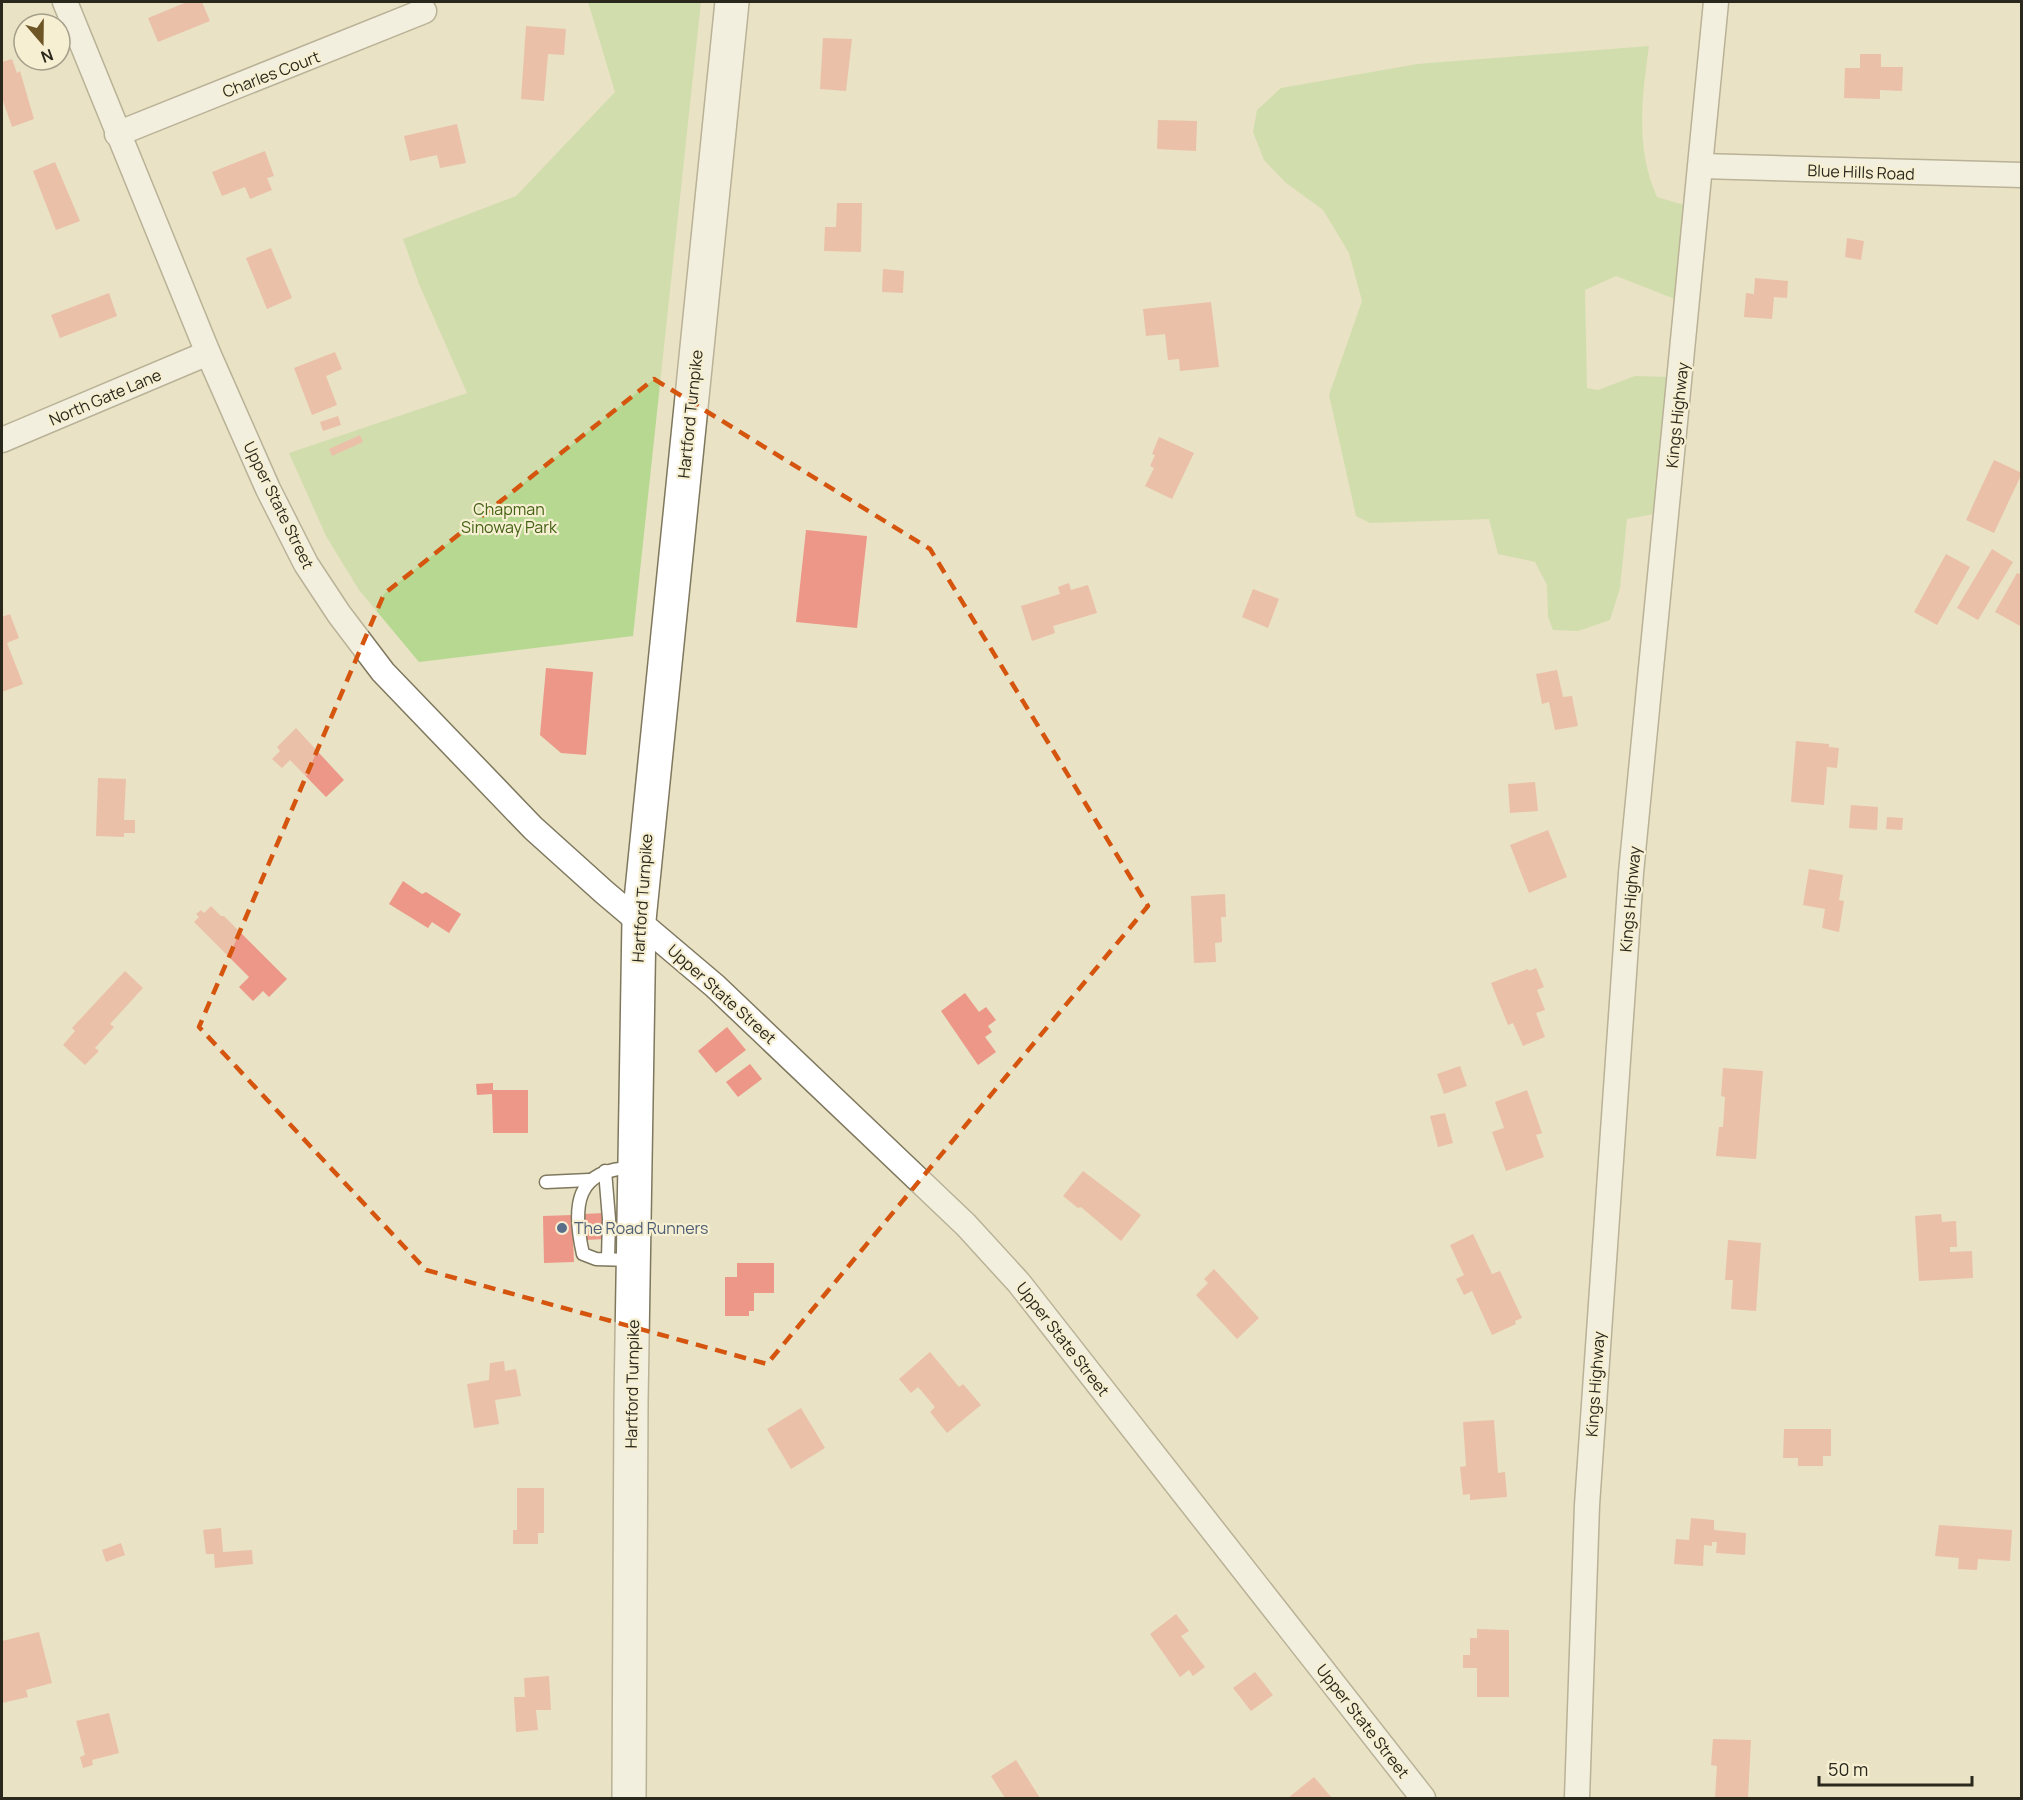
<svg xmlns="http://www.w3.org/2000/svg" width="2023" height="1800" viewBox="0 0 2023 1800" font-family="Manrope,sans-serif">
<style>
.green{fill:#b6d891}
.building{fill:#ec9787}
.lines{fill:none;stroke-linecap:round;stroke-linejoin:round}
.lane-casing{stroke:#7f785e;stroke-width:15}
.street-casing{stroke:#7f785e;stroke-width:27}
.secondary-casing{stroke:#7f785e;stroke-width:36}
.lane{stroke:#fff;stroke-width:12}
.street{stroke:#fff;stroke-width:24}
.secondary{stroke:#fff;stroke-width:33}
.marked{fill:none;stroke:#d5540e;stroke-width:4.5;stroke-dasharray:12 8;stroke-linejoin:round}
.service-dot{fill:#5c6f8a;stroke:#f6efd2;stroke-width:2}
.labels{text-anchor:middle;dominant-baseline:central;stroke-width:4.5;stroke-linejoin:round;paint-order:stroke}
.street-label{font-size:16px;fill:#2a281d;stroke:#f6efd2}
.park-label{font-size:16px;fill:#446214;stroke:#f6efd2}
.service-label{font-size:16px;fill:#4e5e75;stroke:#f6efd2;text-anchor:start}
</style>
<rect width="100%" height="100%" fill="#e9e2c5"/>
<g class="green">
<path d="M588 2H701L633 636 419 662 359 590 326 536 289 453 467 393 419 284 403 239 516 196 615 92Z"/>
<path d="M1649 46C1642 98 1635 148 1657 197L1684 205 1675 299 1616 276 1585 290 1587 388 1598 390 1635 376 1667 377 1654 514 1627 519 1620 588 1610 620 1578 631 1553 630 1548 617 1547 585 1535 562 1498 554 1489 519 1370 523 1356 516 1329 395 1362 301 1349 253 1323 210 1285 182 1264 160 1253 132 1257 110 1281 88 1417 64Z"/>
</g>
<g class="building">
<path d="M187 2H202L210 21 158 42 148 18Z"/>
<path d="M526 26 566 29 564 55 548 54 544 101 521 99Z"/>
<path d="M823 38 852 39 846 91 820 89Z"/>
<path d="M1860 54H1881V67H1903L1902 91 1880 90V99L1844 98 1845 68H1860Z"/>
<path d="M12 59 17 73 20 71 34 119 12 127 2 98V62Z"/>
<path d="M1158 120 1197 121 1196 151 1157 149Z"/>
<path d="M457 124 466 163 440 168 437 155 410 161 404 136Z"/>
<path d="M265 151 274 176 267 178 272 190 250 199 245 187 222 196 212 172Z"/>
<path d="M55 162 80 221 56 230 33 171Z"/>
<path d="M837 203H862L861 252 824 251 825 227H836Z"/>
<path d="M1847 238 1864 241 1861 260 1845 257Z"/>
<path d="M271 248 292 298 267 309 246 258Z"/>
<path d="M883 269 904 271 903 293 882 292Z"/>
<path d="M1755 278 1788 281 1787 298 1774 297 1772 319 1744 317 1746 293 1754 294Z"/>
<path d="M109 293 117 316 60 338 51 315Z"/>
<path d="M1211 302 1219 367 1180 371 1179 359 1168 360 1165 334 1146 336 1143 309Z"/>
<path d="M335 352 342 369 326 376 337 405 312 415 294 368Z"/>
<path d="M338 416 341 425 323 431 320 422Z"/>
<path d="M360 435 363 442 332 456 329 449Z"/>
<path d="M1159 437 1194 453 1172 499 1145 486 1154 468 1150 466 1155 455 1152 454Z"/>
<path d="M1994 460 2022 473 1994 533 1966 520Z"/>
<path d="M806 530 867 536 857 628 796 622Z"/>
<path d="M1992 549 2013 562 1978 620 1957 608Z"/>
<path d="M1946 554 1970 567 1937 625 1914 612Z"/>
<path d="M2017 573 2022 575V627L1995 612Z"/>
<path d="M1069 583 1071 590 1088 585 1097 613 1053 626 1055 633 1032 641 1021 606 1060 594 1058 587Z"/>
<path d="M1253 589 1279 599 1268 628 1242 617Z"/>
<path d="M10 614 19 638 7 643 23 684 2 692V617Z"/>
<path d="M546 668 593 672 586 755 561 753 540 735Z"/>
<path d="M1557 670 1563 697 1572 696 1578 726 1555 730 1549 702 1542 704 1536 674Z"/>
<path d="M296 728 344 780 326 797 290 760 282 768 272 759 280 751 277 747Z"/>
<path d="M1796 741 1829 744V747L1839 748 1837 768 1827 767 1824 805 1791 802Z"/>
<path d="M98 778 126 779 124 820H135V833H124V837L96 836Z"/>
<path d="M1535 782 1538 811 1510 813 1508 784Z"/>
<path d="M1851 805 1878 807 1877 830 1849 828Z"/>
<path d="M1887 817 1903 818 1902 830 1886 829Z"/>
<path d="M1548 830 1567 877 1529 893 1510 845Z"/>
<path d="M1809 869 1843 875 1839 900 1844 901 1839 932 1822 928 1825 909 1803 905Z"/>
<path d="M403 881 422 894 426 892 461 914 449 933 432 922 428 928 389 904Z"/>
<path d="M1225 894 1226 917H1221L1222 942 1215 943 1216 962 1194 963 1191 896Z"/>
<path d="M211 906 221 916H224L287 979 269 997 263 991 253 1001 239 987 249 977 194 922 199 917 196 914 201 910 204 913Z"/>
<path d="M1536 968 1544 987 1537 990 1545 1010 1536 1013 1545 1037 1523 1046 1513 1023 1508 1025 1491 983 1528 969 1529 971Z"/>
<path d="M125 971 143 988 110 1024 114 1027 95 1048 99 1051 85 1065 63 1045 75 1031 72 1028Z"/>
<path d="M965 993 979 1012 986 1007 996 1020 988 1026 992 1032 985 1037 996 1052 978 1065 941 1011Z"/>
<path d="M727 1027 746 1050 716 1073 698 1051Z"/>
<path d="M750 1064 762 1079 738 1097 726 1082Z"/>
<path d="M1460 1066 1467 1086 1444 1094 1437 1074Z"/>
<path d="M1723 1068 1763 1071 1756 1159 1716 1156 1719 1127H1723L1725 1097 1721 1096Z"/>
<path d="M493 1083V1090H528V1133H493L492 1094 477 1095 476 1084Z"/>
<path d="M1527 1090 1542 1133 1536 1135 1544 1157 1506 1171 1492 1132 1504 1128 1495 1102Z"/>
<path d="M1445 1113 1453 1143 1438 1147 1430 1116Z"/>
<path d="M1083 1171 1141 1215 1121 1241 1081 1207 1078 1208 1063 1196Z"/>
<path d="M604 1213 606 1239 585 1240 583 1214Z"/>
<path d="M1941 1214 1942 1222 1956 1221 1957 1247H1950V1252L1972 1251 1973 1278 1919 1281 1915 1216Z"/>
<path d="M572 1215 574 1262 544 1263 543 1216Z"/>
<path d="M1473 1234 1492 1274 1500 1271 1522 1318 1515 1321 1516 1324 1492 1335 1472 1291 1464 1295 1456 1279 1464 1275 1450 1245Z"/>
<path d="M1728 1240 1761 1243 1756 1311 1731 1309 1733 1280H1725Z"/>
<path d="M737 1263H774V1293H754V1311H749V1316H725V1277H737Z"/>
<path d="M1214 1269 1259 1318 1237 1339 1196 1295 1208 1283 1204 1279Z"/>
<path d="M930 1352 959 1387 963 1384 981 1405 947 1433 930 1412 935 1407 918 1387 911 1393 899 1379Z"/>
<path d="M504 1361 505 1371 516 1369 521 1396 495 1400 499 1424 474 1428 467 1384 489 1380 490 1363Z"/>
<path d="M801 1408 825 1448 791 1469 767 1429Z"/>
<path d="M1494 1420 1498 1473 1505 1472 1507 1497 1470 1500V1494L1463 1495 1460 1467 1466 1466 1463 1422Z"/>
<path d="M1784 1429H1831V1456H1823V1466H1798V1458H1783Z"/>
<path d="M517 1488H544V1533H538V1544H513V1530H517Z"/>
<path d="M1691 1518 1714 1520V1530L1746 1533 1745 1555 1716 1553 1717 1542H1712V1546L1704 1545 1703 1566 1674 1564 1676 1539 1689 1540Z"/>
<path d="M1939 1525 2012 1530 2010 1561 1978 1559 1977 1570 1958 1569 1959 1558 1935 1556Z"/>
<path d="M221 1528 223 1552 252 1550 253 1564 215 1568 214 1554H206L203 1530Z"/>
<path d="M121 1543 125 1555 106 1562 102 1550Z"/>
<path d="M1176 1614 1189 1631 1181 1636 1205 1667 1193 1676 1189 1670 1180 1677 1150 1634Z"/>
<path d="M1477 1629 1509 1630V1697H1477V1668H1463V1655H1470V1638H1477Z"/>
<path d="M39 1632 52 1683 26 1690 28 1697 2 1703V1641Z"/>
<path d="M1255 1672 1273 1695 1251 1711 1233 1688Z"/>
<path d="M549 1676 551 1710H536L538 1730 516 1732 514 1697H525L524 1678Z"/>
<path d="M109 1713 119 1753 92 1760 93 1765 83 1768 80 1757 85 1755 76 1721Z"/>
<path d="M1713 1739 1751 1740 1748 1798H1715L1717 1766 1711 1765Z"/>
<path d="M1016 1760 1040 1798H1005L991 1776Z"/>
<path d="M1314 1777 1332 1798H1288Z"/>
</g>
<g class="lines">
<g class="lane-casing">
<g id="lane">
<path d="M605 1171 609 1219 608 1259"/>
<path d="M546 1182 589 1180"/>
<path d="M632 1260 596 1259 583 1254C572 1206 575 1168 634 1168"/>
</g>
</g>
<g class="street-casing">
<g id="street">
<path d="M65 2 208 353 268 489 306 564 339 614 383 672 533 828 604 892 715 986 966 1225 1019 1283 1423 1798"/>
<path d="M117 134 424 11"/>
<path d="M1701 166 2022 175"/>
<path d="M2 440 208 353"/>
<path d="M1577 1798 1587 1505 1631 873 1716 2"/>
</g>
</g>
<g class="secondary-casing">
<path id="secondary" d="M629 1798 631 1402 639 920 732 2"/>
</g>
<use href="#lane" class="lane"/>
<use href="#street" class="street"/>
<use href="#secondary" class="secondary"/>
</g>
<path d="M0 0H2023V1800H0ZM654 379 930 549 1148 906 767 1364 426 1270 199 1027 384 594Z" fill="#e9e2c5" fill-opacity=".55" fill-rule="evenodd"/>
<path class="marked" d="M654 379 930 549 1148 906 767 1364 426 1270 199 1027 384 594Z"/>
<circle class="service-dot" cx="562" cy="1228" r="6"/>
<g class="labels">
<g class="street-label">
<text transform="translate(271 74) rotate(-21)">Charles Court</text>
<text transform="translate(1861 172) rotate(2)">Blue Hills Road</text>
<text transform="translate(105 397) rotate(-23)">North Gate Lane</text>
<text transform="translate(690 414) rotate(-84)">Hartford Turnpike</text>
<text transform="translate(1677 415) rotate(-84)">Kings Highway</text>
<text transform="translate(279 505) rotate(64)">Upper State Street</text>
<text transform="translate(642 898) rotate(-86)">Hartford Turnpike</text>
<text transform="translate(1630 899) rotate(-85)">Kings Highway</text>
<text transform="translate(722 994) rotate(42)">Upper State Street</text>
<text transform="translate(1063 1339) rotate(52)">Upper State Street</text>
<text transform="translate(632 1384) rotate(-89)">Hartford Turnpike</text>
<text transform="translate(1595 1384) rotate(-86)">Kings Highway</text>
<text transform="translate(1363 1721) rotate(52)">Upper State Street</text>
</g>
<g class="park-label">
<text x="509" y="509">Chapman<tspan x="509" dy="18">Sinoway Park</tspan></text>
</g>
<g class="service-label">
<text x="574" y="1228">The Road Runners</text>
</g>
</g>
<rect width="2023" height="1800" fill="none" stroke="#2a281d" stroke-width="6"/>
<g transform="translate(42 42) rotate(160)"><circle r="28" fill="#f6efd2" stroke="#a49f8a" stroke-width="1.5"/>
<path d="M0-4.5L10 22L0 15L-10 22Z" fill="#6e5526"/>
<text y="-9" font-size="16" font-weight="bold" text-anchor="middle" fill="#2a281d">N</text>
</g>
<path d="M1819 1776v9h153v-9" fill="none" stroke="#2a281d" stroke-width="3"/>
<text x="1828" y="1776" font-size="18" fill="#2a281d" stroke="#f6efd2" stroke-width="4.5" paint-order="stroke">50 m</text>
</svg>
